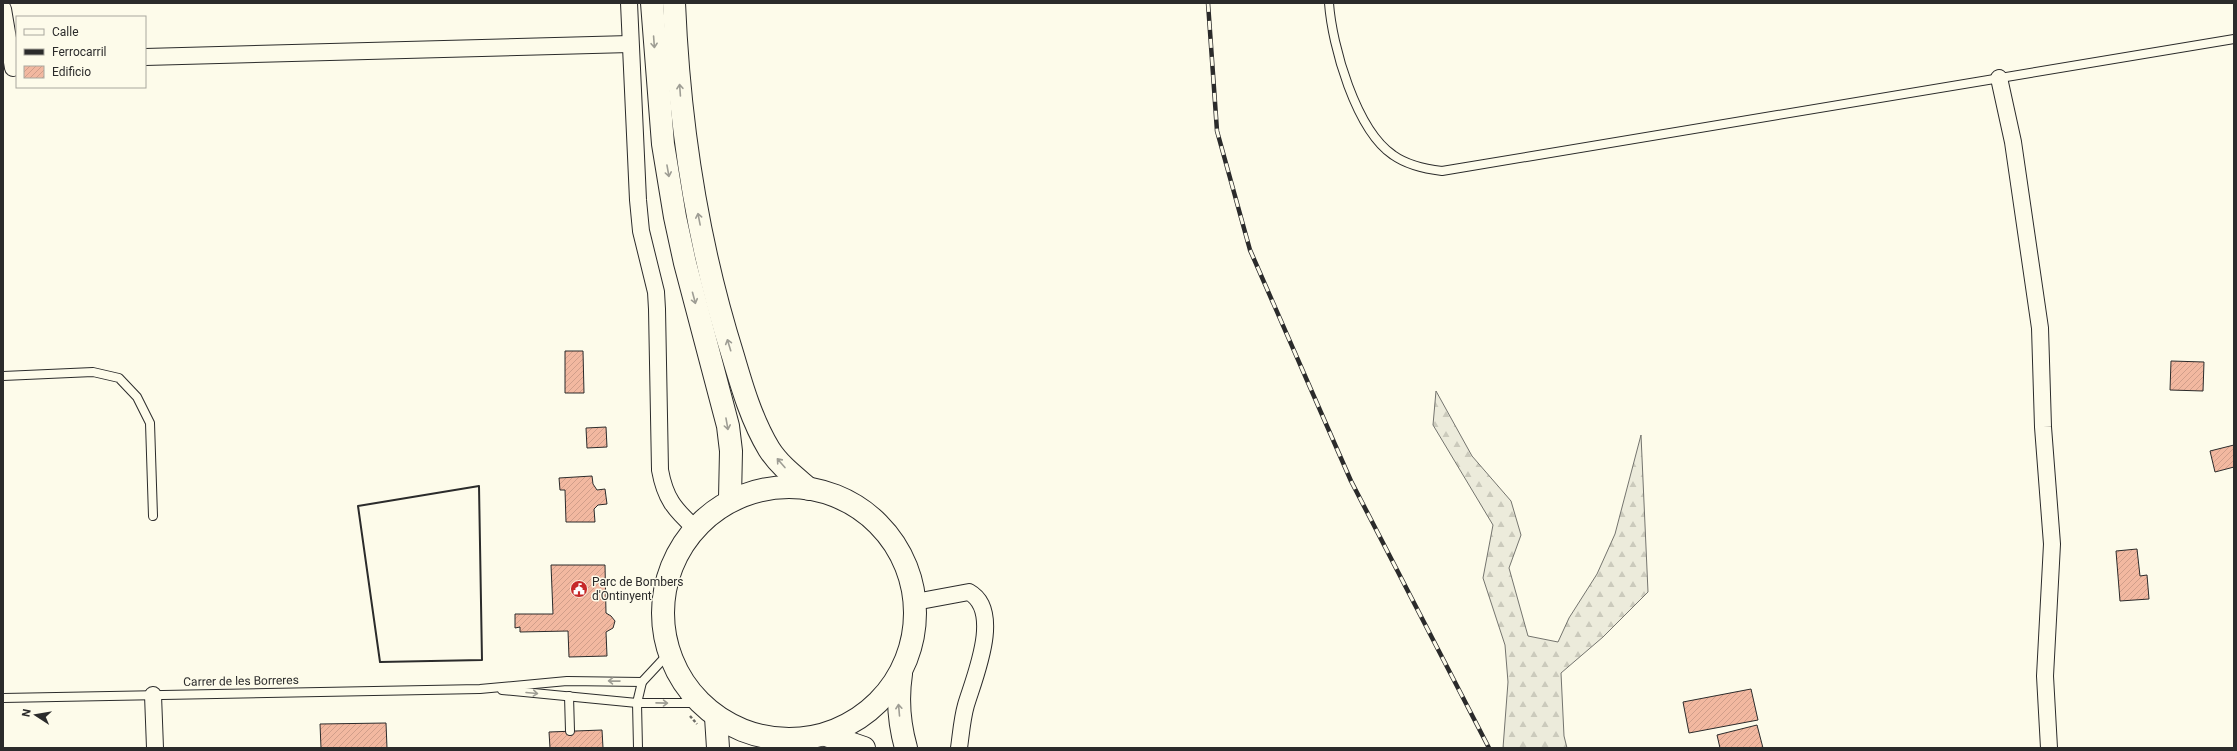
<svg xmlns="http://www.w3.org/2000/svg" width="2237" height="751" viewBox="0 0 2237 751" font-family="Roboto,sans-serif">
<style>
.forest{fill:url(#forest-firs);stroke:#74746e}
.building{fill:url(#building-hatch);stroke:#2b2b2b}
.lines{fill:none;stroke-linecap:round;stroke-linejoin:round}
.lane-casing{stroke:#2b2b2b;stroke-width:10}
.street-casing{stroke:#2b2b2b;stroke-width:18}
.secondary-casing{stroke:#2b2b2b;stroke-width:24}
.primary-casing{stroke:#2b2b2b;stroke-width:24}
.path{stroke:#6a6964;stroke-width:2.5;stroke-dasharray:3 2;stroke-linecap:butt}
.lane{stroke:#fdfbea;stroke-width:8}
.street{stroke:#fdfbea;stroke-width:16}
.secondary{stroke:#fdfbea;stroke-width:22}
.primary{stroke:#fdfbea;stroke-width:22}
.rail-casing{stroke:#2b2b2b;stroke-width:4.5}
.rail{stroke:#fdfbea;stroke-width:3;stroke-dasharray:9;stroke-linecap:butt}
.wall{stroke:#2b2b2b;stroke-width:2}
.oneway{stroke:#9e9d94}
.labels{text-anchor:middle;dominant-baseline:central;stroke-width:3;stroke-linejoin:round;paint-order:stroke}
.poi-label{font-size:12px;fill:#2b2b2b;stroke:#fdfbea;text-anchor:start}
.street-label{font-size:12px;fill:#2b2b2b;stroke:#fdfbea}
</style>
<defs>
<pattern id="forest-firs" width="22" height="20" patternUnits="userSpaceOnUse"><rect width="22" height="20" fill="#ecebdb"/><path d="M5 1l3.5 6h-7zM16 11l3.5 6h-7z" fill="#cbcabc"/></pattern>
<pattern id="building-hatch" width="6" height="6" patternUnits="userSpaceOnUse"><rect width="6" height="6" fill="#f2b8a0"/><path d="M-1 1l2-2M0 6l6-6M5 7l2-2" fill="none" stroke="#d09e8a"/></pattern>
</defs>
<rect width="100%" height="100%" fill="#fdfbea"/>
<path class="forest" d="M1436 391 1472 456 1511 501 1521 535 1509 568 1528 636 1558 642 1569 618 1597 574 1615 534 1641 435 1648 592 1603 637 1561 673 1564 736 1567 748H1503L1508 682 1505 645 1483 578 1493 525 1433 425Z"/>
<g class="building">
<path d="M565 351H583L584 393H565Z"/>
<path d="M2171 361 2204 362 2203 391 2170 390Z"/>
<path d="M606 427 607 447 587 448 586 428Z"/>
<path d="M2234 445V467L2215 472 2210 451Z"/>
<path d="M592 476 593 484 597 490 605 489 607 504 598 505 594 509 595 522H566L565 490H560L559 478Z"/>
<path d="M2137 549 2140 576 2147 575 2149 599 2120 601 2116 551Z"/>
<path d="M551 565H605L606 613 611 616 615 621 613 628 606 632 607 656 569 657 568 631 520 632V627L515 628V614H553Z"/>
<path d="M1751 689 1758 720 1689 733 1683 702Z"/>
<path d="M386 723 387 748H321L320 724Z"/>
<path d="M1757 725 1763 748H1720L1717 735Z"/>
<path d="M602 730 603 748H550L549 732Z"/>
</g>
<g class="lines">
<g class="lane-casing">
<g id="lane">
<path d="M1329 3C1332 46 1356 130 1393 155 1407 165 1425 169 1442 171L2234 39"/>
<path d="M3 376 93 372 119 378 137 397 150 423 153 516"/>
<path d="M502 690 637 703H700"/>
<path d="M569 696 570 731"/>
<path d="M3 698 480 689 567 681 642 682 669 653"/>
<path d="M638 748 637 703 642 682"/>
</g>
</g>
<g class="street-casing">
<g id="street">
<path d="M629 3 638 200 641 231 656 292 657 309 660 470C665 498 674 509 695 528"/>
<path d="M3 9 13 68"/>
<path d="M145 57 630 44"/>
<path d="M1999 78 2013 142 2040 328 2043 427 2052 544 2045 676 2049 748"/>
<path d="M915 602 969 592C1003 611 974 678 966 705 962 719 961 734 959 748"/>
<path d="M153 695 155 748"/>
</g>
</g>
<g class="secondary-casing">
<g id="secondary">
<path d="M716 717 718 748"/>
<path d="M781 748 793 741"/>
</g>
</g>
<g class="primary-casing">
<g id="primary">
<path d="M652 3 663 144 675 217 685 263 728 426 731 451 730 498"/>
<path d="M674 3C679 122 697 242 733 356 742 387 752 421 769 449 779 465 795 477 809 489"/>
<circle cx="789" cy="613" r="126"/>
<path d="M901 674C897 700 899 723 906 748"/>
<path d="M826 735 864 748"/>
</g>
</g>
<path class="path" d="M690 716 697 724"/>
<use href="#lane" class="lane"/>
<use href="#street" class="street"/>
<use href="#secondary" class="secondary"/>
<use href="#primary" class="primary"/>
<g class="rail-casing">
<path id="rail" d="M1208 3 1217 131 1250 250 1351 481 1489 748"/>
</g>
<use href="#rail" class="rail"/>
<path class="wall" d="M479 486 482 660 380 662 358 506Z"/>
</g>
<defs><path id="oneway-shaft" d="M-6 0H5M1.5-3L5.5 0L1.5 3" fill="none" stroke-width="1.6" stroke-linecap="round" stroke-linejoin="round"/></defs>
<g class="oneway">
<use href="#oneway-shaft" transform="translate(654 42) rotate(86)"/>
<use href="#oneway-shaft" transform="translate(680 90) rotate(-94)"/>
<use href="#oneway-shaft" transform="translate(668 171) rotate(80)"/>
<use href="#oneway-shaft" transform="translate(699 219) rotate(-101)"/>
<use href="#oneway-shaft" transform="translate(694 298) rotate(75)"/>
<use href="#oneway-shaft" transform="translate(729 345) rotate(-107)"/>
<use href="#oneway-shaft" transform="translate(727 424) rotate(80)"/>
<use href="#oneway-shaft" transform="translate(781 463) rotate(-131)"/>
<use href="#oneway-shaft" transform="translate(614 681) rotate(-179)"/>
<use href="#oneway-shaft" transform="translate(532 693) rotate(5)"/>
<use href="#oneway-shaft" transform="translate(662 703) rotate(1)"/>
<use href="#oneway-shaft" transform="translate(899 710) rotate(-95)"/>
</g>
<defs>
<g id="civic-disc" transform="scale(0.9)"><circle r="9.5" fill="#c62828" stroke="#fdfbea"/><path d="M-.6-6.5H3V-4.5H.6V-3L4-1V1h2V6H-6V1h2V-1L-.6-3ZM-1.2 2.5V6h2.4V2.5Z" fill="#fff"/></g>
</defs>
<g fill-rule="evenodd">
<use href="#civic-disc" x="579" y="589"/>
</g>
<g class="labels">
<g class="poi-label">
<text x="592" y="582">Parc de Bombers<tspan x="592" dy="14">d'Ontinyent</tspan></text>
</g>
<g class="street-label">
<text transform="translate(241 681) rotate(-1)">Carrer de les Borreres</text>
</g>
</g>
<rect width="2237" height="751" fill="none" stroke="#2b2b2b" stroke-width="8"/>
<rect x="16" y="16" width="130" height="72" fill="#fdfbea" stroke="#a9a89e"/>
<rect x="24" y="29" width="20" height="6" fill="#fdfbea" stroke="#a9a89e"/>
<text x="52" y="36" font-size="12" fill="#2b2b2b">Calle</text>
<rect x="24" y="49" width="20" height="6" fill="#2b2b2b" stroke="#a9a89e"/>
<text x="52" y="56" font-size="12" fill="#2b2b2b">Ferrocarril</text>
<rect x="24" y="66" width="20" height="12" fill="url(#building-hatch)" stroke="#a9a89e"/>
<text x="52" y="76" font-size="12" fill="#2b2b2b">Edificio</text>
<g transform="translate(36 715) rotate(282)" stroke="#fdfbea" stroke-width="3" paint-order="stroke">
<path d="M0-3L7 15L0 10L-7 15Z" fill="#2b2b2b"/>
<text y="-6" font-size="11" font-weight="bold" text-anchor="middle" fill="#2b2b2b">N</text>
</g>
</svg>
